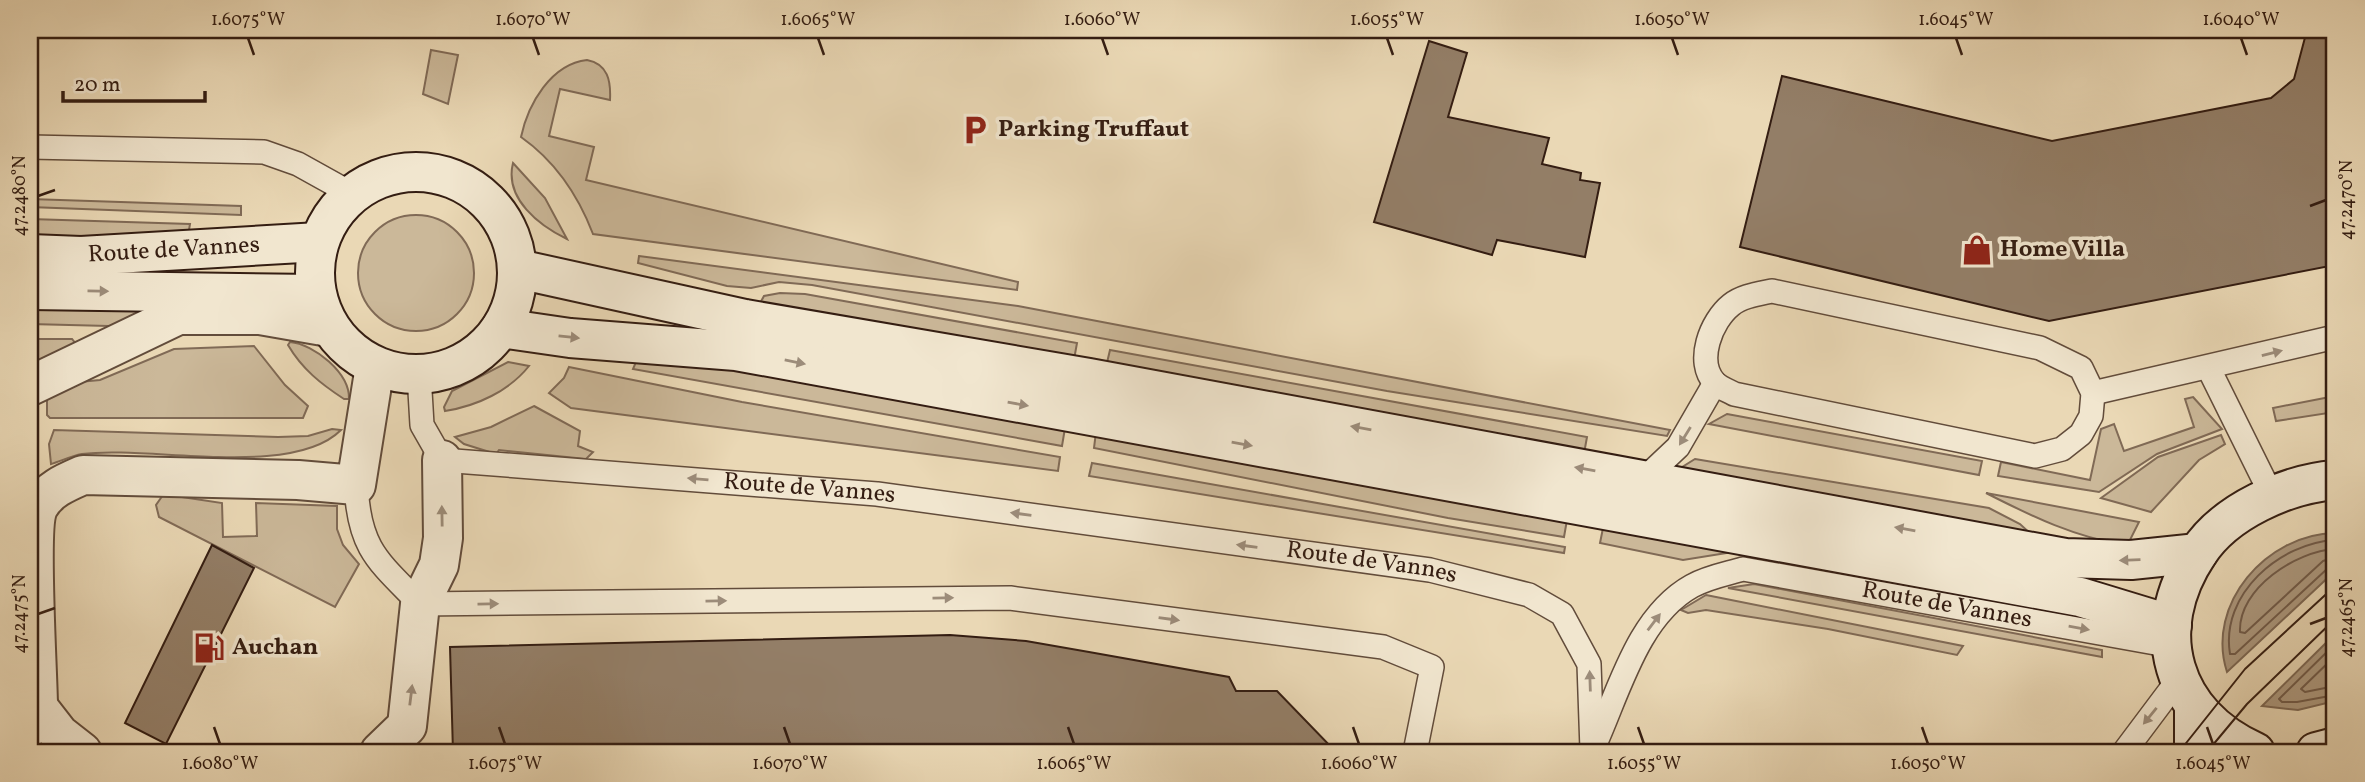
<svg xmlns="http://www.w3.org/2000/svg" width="2365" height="782" viewBox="0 0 2365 782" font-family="Vollkorn,serif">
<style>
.green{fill:#cbb899;stroke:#806a56;stroke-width:2}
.water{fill:#ac987e;stroke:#7c6753;stroke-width:2}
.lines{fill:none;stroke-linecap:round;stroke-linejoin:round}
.shore{stroke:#705a48;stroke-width:2}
.building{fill:#937e67;stroke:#341d12;stroke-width:2}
.lane-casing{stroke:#624c3b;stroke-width:26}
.street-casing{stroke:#624c3b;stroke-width:42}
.secondary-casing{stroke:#341d12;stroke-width:42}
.lane{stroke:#f1e6cf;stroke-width:23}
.street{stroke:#f1e6cf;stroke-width:38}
.secondary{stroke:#f1e6cf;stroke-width:38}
.tram{stroke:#341d12;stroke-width:2}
.oneway{fill:#9c8c7a}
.ticks{fill:none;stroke:#341d12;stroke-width:2.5}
.labels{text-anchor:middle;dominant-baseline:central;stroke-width:7;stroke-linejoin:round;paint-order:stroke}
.poi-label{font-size:24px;font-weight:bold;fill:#341d12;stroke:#f1e6cf;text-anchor:start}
.street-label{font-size:24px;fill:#341d12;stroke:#f1e6cf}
.neatline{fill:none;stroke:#341d12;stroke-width:2.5}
.ticks-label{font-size:18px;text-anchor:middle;fill:#341d12}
</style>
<rect width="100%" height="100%" fill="#ead8b5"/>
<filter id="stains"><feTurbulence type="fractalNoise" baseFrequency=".00286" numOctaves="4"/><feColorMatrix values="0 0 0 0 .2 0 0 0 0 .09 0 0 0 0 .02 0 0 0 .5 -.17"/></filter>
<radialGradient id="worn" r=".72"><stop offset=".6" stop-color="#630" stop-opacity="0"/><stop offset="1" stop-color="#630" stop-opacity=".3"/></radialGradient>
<g class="green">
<path d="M431 50 458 55 448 104 423 94Z"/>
<path d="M587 60C608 64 611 81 610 100L560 89 549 136 594 147 586 180 1018 282 1017 290 593 234C578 195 555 161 521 137 528 104 551 64 587 60Z"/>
<path d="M513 163 545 198 567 239C540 226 504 199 513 163Z"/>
<path d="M30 199 241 206V215L30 207Z"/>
<circle cx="416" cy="273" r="58"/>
<path d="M30 219 190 224 189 230 100 238 30 240Z"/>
<path d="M639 256 1018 306 1670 430 1667 436 1387 391 812 285 779 282 751 288 727 286 638 263Z"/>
<path d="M780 293 805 294 1077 343 1073 365 759 305 764 296Z"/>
<path d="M30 302 155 305 120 326H109L30 324Z"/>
<path d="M30 339H72L76 344 30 369Z"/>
<path d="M290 342C314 344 350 373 349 399H344C321 384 302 369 288 345Z"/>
<path d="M254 346 285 385 308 406 303 418H50L47 415V396L79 382 100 380 174 349Z"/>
<path d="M1110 350 1587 437 1583 459 1106 367Z"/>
<path d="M638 357 707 365 1065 428 1062 446 633 369Z"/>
<path d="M508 362 529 366C509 391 477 406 445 411L444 407 452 391Z"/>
<path d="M569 367 742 402 1060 457 1058 471 571 408 549 393 564 378Z"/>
<path d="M2335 396V412L2276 421 2273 408Z"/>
<path d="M2193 397 2222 429 2157 454 2099 492 1998 476 2001 462 2090 480 2101 429 2114 424 2124 451 2194 427 2185 399Z"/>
<path d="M534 406 580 431 578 446 593 452 586 459 499 450 496 454 464 444 455 437 491 427Z"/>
<path d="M1727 414 1982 461 1979 475 1709 424Z"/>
<path d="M332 429 341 430C292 479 149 445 82 454 71 456 61 461 51 464L49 444 54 430 278 437 308 436Z"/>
<path d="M1096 432 1568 514 1564 537 1448 518 1094 448Z"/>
<path d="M2221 435 2225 444 2199 460 2151 512 2101 498 2158 457Z"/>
<path d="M1695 459 1989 508 2020 524 2031 534 1679 469Z"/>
<path d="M1092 463 1565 547 1564 553 1089 476Z"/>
<path d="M171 492 182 497 222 503 223 537 257 536 256 503 337 506V529L343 545 359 564 335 607 159 517 156 505 163 495Z"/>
<path d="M1986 493 2139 522 2127 546C2073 536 2035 518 1986 493Z"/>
<path d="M1604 523 1739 551 1683 560 1600 543Z"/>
<path d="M1754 584 2102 650V657L1728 588Z"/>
<path d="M1706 595 1963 646 1957 655 1828 629 1706 610 1688 613 1681 610Z"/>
</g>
<g class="water">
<path d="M2335 533V571L2227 672C2205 604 2267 534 2335 533Z"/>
<path d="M2335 634V701L2298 710 2262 706Z"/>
</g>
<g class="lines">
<g class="shore">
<path d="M2335 540C2280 543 2220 594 2230 654H2235L2328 568 2335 566"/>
<path d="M2335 549C2297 551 2238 588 2240 632L2245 633 2323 561 2335 557"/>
<path d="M2335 644 2279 699 2282 702H2297L2335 695"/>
<path d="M2335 656 2301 689 2305 692 2335 686"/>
</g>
</g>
<g class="building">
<path d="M2307 30H2335V265L2049 321 1740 247 1782 76 2052 141 2271 98 2294 79Z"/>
<path d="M1429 41 1467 53 1448 117 1549 138 1542 164 1581 173 1580 180 1600 183 1585 257 1497 240 1492 255 1374 222Z"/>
<path d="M212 545 254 568 166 744 125 723Z"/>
<path d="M950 635 1026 641 1089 652 1229 677 1236 691H1277L1336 752H453L450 647Z"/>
</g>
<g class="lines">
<g class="lane-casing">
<g id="lane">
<path d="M30 147 264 152 298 164 352 194"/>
<path d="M1772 291 2040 348 2081 368 2093 393 2091 416 2081 434 2062 449 2035 456 1734 394C1729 391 1720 388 1715 383 1695 362 1711 321 1731 305 1742 296 1758 294 1772 291Z"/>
<path d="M2209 369 2272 496"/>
<path id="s1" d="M419 374 422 425 442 460 877 494 1430 570 1529 595 1562 614 1589 664 1592 750"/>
<path d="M2093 393 2335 337"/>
<path d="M1643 480 1678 447 1715 383"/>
<path d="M356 485C359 549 378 561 420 604L1010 598 1383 647 1432 667 1415 752"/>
<path id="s2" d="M1595 744C1619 691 1638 616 1692 586 1708 577 1726 574 1743 569L2172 646"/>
<path d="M2124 752 2178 680"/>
</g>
</g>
<g class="street-casing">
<g id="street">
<path d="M30 386 178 315H260L329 327"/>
<path d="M38 707 59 734 82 752"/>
<path d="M30 727 38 707C38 674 28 526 39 506 49 489 67 482 83 475L298 480 356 485 375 366"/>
<path d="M380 752 407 726 420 604 439 565 443 538 442 460"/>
</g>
</g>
<g class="secondary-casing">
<g id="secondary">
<circle cx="416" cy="273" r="101"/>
<path id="s3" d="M30 254 81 256 319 242"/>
<path d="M518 269 745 319 1089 378 2065 558 2131 560 2198 553"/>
<path d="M30 290 316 294"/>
<path d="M501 328 570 338 736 351 2080 597 2172 625"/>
<path d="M2194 708V752"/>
<path d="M2255 752C2172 715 2146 631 2198 553 2225 511 2287 484 2335 480"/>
<path d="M2316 752 2335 747"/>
</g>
</g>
<use href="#lane" class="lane"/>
<use href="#street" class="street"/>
<use href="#secondary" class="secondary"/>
<g class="tram">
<path d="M2179 752 2245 669 2335 586"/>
<path d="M2207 752 2247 704 2335 619"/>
</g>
</g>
<defs><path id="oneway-solid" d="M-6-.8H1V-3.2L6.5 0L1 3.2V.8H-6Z" transform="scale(1.75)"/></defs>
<g class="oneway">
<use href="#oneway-solid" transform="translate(98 291) rotate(1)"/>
<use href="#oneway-solid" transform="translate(569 337) rotate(6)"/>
<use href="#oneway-solid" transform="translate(2272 353) rotate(-14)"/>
<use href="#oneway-solid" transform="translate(795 362) rotate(11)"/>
<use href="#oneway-solid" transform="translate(1018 404) rotate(10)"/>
<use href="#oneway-solid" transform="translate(1361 428) rotate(-170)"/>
<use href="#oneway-solid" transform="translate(1685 436) rotate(122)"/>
<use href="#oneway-solid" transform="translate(1242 444) rotate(10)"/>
<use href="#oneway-solid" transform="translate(1585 469) rotate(-170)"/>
<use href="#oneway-solid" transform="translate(698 479) rotate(-175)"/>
<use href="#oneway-solid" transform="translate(1021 514) rotate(-172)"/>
<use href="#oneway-solid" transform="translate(442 516) rotate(-91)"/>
<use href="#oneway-solid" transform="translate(1905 529) rotate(-170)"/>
<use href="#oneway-solid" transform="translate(1247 546) rotate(-172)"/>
<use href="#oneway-solid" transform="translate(2130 560) rotate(178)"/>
<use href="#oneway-solid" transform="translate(943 598) rotate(-1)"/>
<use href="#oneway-solid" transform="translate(716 601) rotate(-1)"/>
<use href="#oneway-solid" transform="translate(488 604) rotate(-1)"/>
<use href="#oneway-solid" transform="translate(1169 619) rotate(8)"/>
<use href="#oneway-solid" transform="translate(1654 622) rotate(-53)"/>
<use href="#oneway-solid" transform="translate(2079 628) rotate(10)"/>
<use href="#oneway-solid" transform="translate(1590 681) rotate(-92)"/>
<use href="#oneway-solid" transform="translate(411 695) rotate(-83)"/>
<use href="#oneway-solid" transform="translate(2150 716) rotate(129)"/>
</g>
<path class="ticks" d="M248 38 254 55M533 38 539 55M818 38 824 55M1102 38 1108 55M1387 38 1393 55M1672 38 1678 55M1956 38 1962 55M2241 38 2247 55M38 196 55 190M2310 206 2326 200M38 614 55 608M2310 624 2326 618M214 727 220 744M499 727 505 744M784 727 790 744M1068 727 1074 744M1353 727 1359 744M1638 727 1644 744M1922 727 1928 744M2207 727 2213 744"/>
<defs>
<g id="parking-bare" transform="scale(2.415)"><path d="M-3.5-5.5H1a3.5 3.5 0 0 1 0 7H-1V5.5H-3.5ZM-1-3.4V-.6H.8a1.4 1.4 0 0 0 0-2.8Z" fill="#8f2418" stroke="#f1e6cf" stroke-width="2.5" paint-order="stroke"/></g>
<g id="shop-bare" transform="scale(2.415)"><path d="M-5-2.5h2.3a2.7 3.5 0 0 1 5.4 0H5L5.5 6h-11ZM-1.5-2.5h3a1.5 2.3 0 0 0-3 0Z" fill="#8f2418" stroke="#f1e6cf" stroke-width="2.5" paint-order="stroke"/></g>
<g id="fuel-bare" transform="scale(2.415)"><path d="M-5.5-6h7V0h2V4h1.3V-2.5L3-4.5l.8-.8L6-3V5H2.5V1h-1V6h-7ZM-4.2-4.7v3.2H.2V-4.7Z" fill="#8f2418" stroke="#f1e6cf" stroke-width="2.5" paint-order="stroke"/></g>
</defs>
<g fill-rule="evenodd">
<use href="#parking-bare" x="975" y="130"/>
<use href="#shop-bare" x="1977" y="250"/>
<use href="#fuel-bare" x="209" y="648"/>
</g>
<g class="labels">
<g class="poi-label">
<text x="998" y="130">Parking Truffaut</text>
<text x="2000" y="250">Home Villa</text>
<text x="232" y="648">Auchan</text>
</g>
<g class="street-label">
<text stroke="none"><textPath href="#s3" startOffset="144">Route de Vannes</textPath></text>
<text stroke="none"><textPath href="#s1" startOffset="460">Route de Vannes</textPath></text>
<text stroke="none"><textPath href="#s1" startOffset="1027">Route de Vannes</textPath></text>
<text stroke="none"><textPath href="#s2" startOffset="450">Route de Vannes</textPath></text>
</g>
</g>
<rect width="2365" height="782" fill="none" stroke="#ead8b5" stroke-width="77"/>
<path d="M63 91v10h142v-10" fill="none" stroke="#341d12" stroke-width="3.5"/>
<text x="74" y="91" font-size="21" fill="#341d12" stroke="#f1e6cf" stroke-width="5" paint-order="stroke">20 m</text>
<rect x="38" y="38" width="2288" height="706" class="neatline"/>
<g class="ticks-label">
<text x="248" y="25">1.6075°W</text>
<text x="533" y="25">1.6070°W</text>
<text x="818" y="25">1.6065°W</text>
<text x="1102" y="25">1.6060°W</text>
<text x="1387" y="25">1.6055°W</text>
<text x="1672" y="25">1.6050°W</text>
<text x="1956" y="25">1.6045°W</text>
<text x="2241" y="25">1.6040°W</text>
<text transform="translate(19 196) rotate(-90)" y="6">47.2480°N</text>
<text transform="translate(2346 200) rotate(-90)" y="6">47.2470°N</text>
<text transform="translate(19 614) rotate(-90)" y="6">47.2475°N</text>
<text transform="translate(2346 618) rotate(-90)" y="6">47.2465°N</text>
<text x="220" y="769">1.6080°W</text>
<text x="505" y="769">1.6075°W</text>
<text x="790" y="769">1.6070°W</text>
<text x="1074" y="769">1.6065°W</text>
<text x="1359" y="769">1.6060°W</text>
<text x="1644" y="769">1.6055°W</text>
<text x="1928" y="769">1.6050°W</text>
<text x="2213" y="769">1.6045°W</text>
</g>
<rect width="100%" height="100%" filter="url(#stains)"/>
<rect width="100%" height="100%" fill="url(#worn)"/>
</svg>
